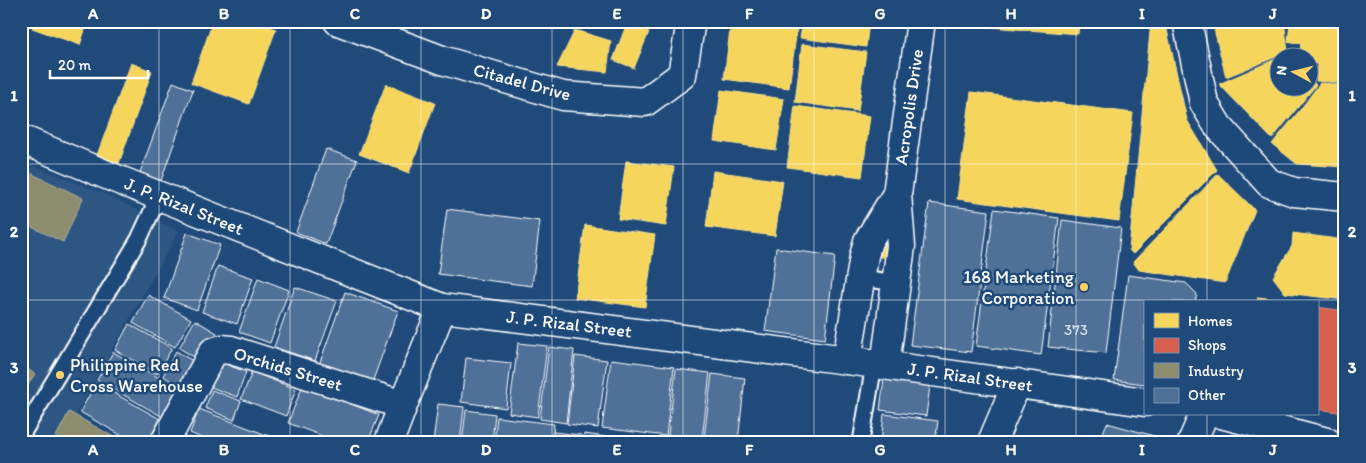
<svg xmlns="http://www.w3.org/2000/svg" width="1366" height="463" viewBox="0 0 1366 463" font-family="Itim,sans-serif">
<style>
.built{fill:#2e5683}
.homes{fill:#f6d55c;stroke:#f9e28d}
.shops{fill:#d6604d;stroke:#e29082}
.industry{fill:#8c8c6e;stroke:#aeae9a}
.building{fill:#507197;stroke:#fff}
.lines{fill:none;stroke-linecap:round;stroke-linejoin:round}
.service-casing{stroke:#fff;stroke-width:19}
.minor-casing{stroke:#fff;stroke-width:31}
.tertiary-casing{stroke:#fff;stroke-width:31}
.service{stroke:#1f4a7a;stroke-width:15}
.minor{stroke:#1f4a7a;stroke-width:28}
.tertiary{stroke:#1f4a7a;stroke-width:28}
.grid{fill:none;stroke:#fff;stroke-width:1;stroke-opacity:0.55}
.poi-dot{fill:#ffd166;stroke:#1f4a7a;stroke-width:2}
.labels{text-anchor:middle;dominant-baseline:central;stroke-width:5;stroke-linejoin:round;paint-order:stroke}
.number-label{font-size:15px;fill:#d3dce5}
.street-label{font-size:18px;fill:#fff;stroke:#1f4a7a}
.poi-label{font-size:18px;fill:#fff;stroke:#1f4a7a;text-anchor:end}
.neatline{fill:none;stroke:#fff;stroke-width:2}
.grid-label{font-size:16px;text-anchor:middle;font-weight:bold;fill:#fff}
</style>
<rect width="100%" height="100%" fill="#1f4a7a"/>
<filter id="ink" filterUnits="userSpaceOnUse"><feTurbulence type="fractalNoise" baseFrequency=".02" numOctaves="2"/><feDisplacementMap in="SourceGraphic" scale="10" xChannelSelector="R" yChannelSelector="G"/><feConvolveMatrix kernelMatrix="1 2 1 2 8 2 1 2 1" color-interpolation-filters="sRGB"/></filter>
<g filter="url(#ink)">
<path class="built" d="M21 161 105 194 179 231 60 442H21Z"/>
<g class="homes">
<path d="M35 21H88L80 45 32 28Z"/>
<path d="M213 21H255L276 29 249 104 191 83Z"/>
<path d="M731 21H749L797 28 789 88 724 79Z"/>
<path d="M803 21H869L866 47 800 38Z"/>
<path d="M978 21H1079L1078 34 978 26Z"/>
<path d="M1151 21H1165L1187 120 1217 170 1133 254 1129 250Z"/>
<path d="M1212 21H1284L1288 52 1226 77Z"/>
<path d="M1290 21H1345V83L1316 81 1317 64 1308 63V58H1299L1301 43 1288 42Z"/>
<path d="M627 23 649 32 634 68 613 60Z"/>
<path d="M575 30 611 41 607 72 557 67Z"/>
<path d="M802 44 866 52 858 111 795 102Z"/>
<path d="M1288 53 1292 58H1279Z"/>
<path d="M1278 58V88H1308V76L1316 85 1272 139 1219 84Z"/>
<path d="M131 63 152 71 118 166 96 158Z"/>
<path d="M1320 83 1345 85V167L1297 164 1272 144 1300 110Z"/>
<path d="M386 84 435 103 409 173 359 154Z"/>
<path d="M721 90 784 99 776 150 714 141Z"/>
<path d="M971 92 1133 113 1119 221 957 199Z"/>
<path d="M795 106 870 116 862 177 787 167Z"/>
<path d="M626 161 674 167 666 226 618 219Z"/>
<path d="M713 171 783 181 775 236 706 227Z"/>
<path d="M1218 174 1255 210 1225 283 1139 270 1133 262Z"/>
<path d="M585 225 655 235 645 307 575 298Z"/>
<path d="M1293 233 1345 240V300L1285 293 1273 277 1292 246Z"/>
<path d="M875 239 892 241 890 258 873 256Z"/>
<path d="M1258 297 1299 302H1257Z"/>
</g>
<path class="shops" d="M1317 307 1345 311V413L1317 409Z"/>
<g class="industry">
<path d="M30 173 83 198 63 242 21 222V192Z"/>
<path d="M21 365 35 374 21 395Z"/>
<path d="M69 412 114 437 111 442H53Z"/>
</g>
<g class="building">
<path d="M173 82 193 90 159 186 138 178Z"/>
<path d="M326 149 357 160 326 244 296 232Z"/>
<path d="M929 203 989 211 971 352 910 345Z"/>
<path d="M447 209 540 221 532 286 438 274Z"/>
<path d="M994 209 1059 218 1041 355 976 346Z"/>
<path d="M1062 220 1121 228 1106 353 1048 347Z"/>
<path d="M187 233 220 245 197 310 164 298Z"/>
<path d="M776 248 835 256 825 339 765 331Z"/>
<path d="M218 266 253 278 237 324 202 312Z"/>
<path d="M1128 275 1186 283 1197 294 1195 302H1145V384L1114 380Z"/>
<path d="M258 278 289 290 270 343 239 332Z"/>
<path d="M295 287 337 301 315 361 274 347Z"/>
<path d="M345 292 398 311 372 383 319 365Z"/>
<path d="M148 295 191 319 175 347 133 323Z"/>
<path d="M195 320 217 333 201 361 179 348Z"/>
<path d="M129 324 172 348 157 374 115 350Z"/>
<path d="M518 343 547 346 538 417 509 413Z"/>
<path d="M549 347 574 350 566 423 540 419Z"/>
<path d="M176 351 196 363 183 388 163 376Z"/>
<path d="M113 352 179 389 163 417 97 380Z"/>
<path d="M575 356 607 360 598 428 567 424Z"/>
<path d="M466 358 511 363 506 408 461 402Z"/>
<path d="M611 359 674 367 666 436 602 428Z"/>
<path d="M220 362 246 372 237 397 211 387Z"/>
<path d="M676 369 710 373 702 439 668 435Z"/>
<path d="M252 372 296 389 286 416 241 399Z"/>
<path d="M712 374 745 378 738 442 704 438Z"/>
<path d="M884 379 930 385 926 416 880 410Z"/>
<path d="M96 383 160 419 148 442H133L80 412Z"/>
<path d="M303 385 379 415 368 442H338L288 423Z"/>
<path d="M212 390 241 401 234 420 205 408Z"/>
<path d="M438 404 464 407 460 442H433Z"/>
<path d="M199 409 269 436 267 442H211L190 433Z"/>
<path d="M466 410 495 414 492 442H462Z"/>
<path d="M884 414 938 421 935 442H881Z"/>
<path d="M497 417 554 424 552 442H494Z"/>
<path d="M1107 423 1176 442H1099Z"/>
<path d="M553 432 581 435V442H552Z"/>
<path d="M584 434 643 442H583Z"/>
<path d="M188 437 199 442H186Z"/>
</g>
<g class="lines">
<g class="service-casing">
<g id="service">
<path d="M861 278 897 283"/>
<path d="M21 436 139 239 159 196"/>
<path d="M861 442 874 364"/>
</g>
</g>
<g class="minor-casing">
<g id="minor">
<path d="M338 21 445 61 563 96 645 102 682 75 691 21"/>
<path d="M1187 21 1204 103 1218 126 1269 183 1294 192 1345 197"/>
<path d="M847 360 864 256 868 241 897 194"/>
<path d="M885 365 901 246 897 194 921 21"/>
<path d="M165 442 213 352 222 349 231 350 403 405"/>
<path d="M389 442 403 405 442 308"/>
<path d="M992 442 1017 383"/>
<path d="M1192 442 1204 414"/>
</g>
</g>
<g class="tertiary-casing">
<g id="tertiary">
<path d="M21 139 114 178 442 308 847 360 1145 402"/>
<path d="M1221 414 1327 442"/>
</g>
</g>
<use href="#service" class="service"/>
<use href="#minor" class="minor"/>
<use href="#tertiary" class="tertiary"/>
</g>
</g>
<path class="grid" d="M159 21V442M290 21V442M421 21V442M552 21V442M683 21V442M814 21V442M945 21V442M1076 21V442M1207 21V302M21 164H1345M21 300H1345M1207 414V442"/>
<g class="poi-dot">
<circle cx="1084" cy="287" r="5"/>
<circle cx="60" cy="375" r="5"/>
</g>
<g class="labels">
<g class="number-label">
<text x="1076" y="330">373</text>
</g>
<g class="street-label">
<text transform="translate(522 82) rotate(15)">Citadel Drive</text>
<text transform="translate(909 107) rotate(-82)">Acropolis Drive</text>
<text transform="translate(184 206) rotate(22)">J. P. Rizal Street</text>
<text transform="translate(569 324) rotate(7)">J. P. Rizal Street</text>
<text transform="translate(288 369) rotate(17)">Orchids Street</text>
<text transform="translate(970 377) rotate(8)">J. P. Rizal Street</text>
</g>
<g class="poi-label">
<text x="1074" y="277">168 Marketing<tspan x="1074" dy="21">Corporation</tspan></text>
<text x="70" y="365" text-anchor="start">Philippine Red<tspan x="70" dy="21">Cross Warehouse</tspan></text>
</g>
</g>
<rect width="1366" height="463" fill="none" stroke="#1f4a7a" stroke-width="55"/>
<rect x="1144" y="300" width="175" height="115" fill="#1f4a7a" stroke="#7992af"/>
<rect x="1154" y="313" width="25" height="15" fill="#f6d55c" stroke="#7992af"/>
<text x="1188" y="326" font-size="15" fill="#ffffff">Homes</text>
<rect x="1154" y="338" width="25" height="15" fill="#d6604d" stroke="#7992af"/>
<text x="1188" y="350" font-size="15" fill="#ffffff">Shops</text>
<rect x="1154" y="363" width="25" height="15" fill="#8c8c6e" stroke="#7992af"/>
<text x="1188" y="376" font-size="15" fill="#ffffff">Industry</text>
<rect x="1154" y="388" width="25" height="15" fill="#507197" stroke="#7992af"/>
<text x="1188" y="400" font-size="15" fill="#ffffff">Other</text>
<g transform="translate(1294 72) rotate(277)"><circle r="24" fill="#1f4a7a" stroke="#7992af"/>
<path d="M0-4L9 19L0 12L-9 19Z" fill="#ffd166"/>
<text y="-8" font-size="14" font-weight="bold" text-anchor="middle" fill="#ffffff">N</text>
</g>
<path d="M50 70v8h98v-8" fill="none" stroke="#ffffff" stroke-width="2.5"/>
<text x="58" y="70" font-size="15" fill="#ffffff" stroke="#1f4a7a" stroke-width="4" paint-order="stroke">20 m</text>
<rect x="28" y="28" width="1310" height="408" class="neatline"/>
<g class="grid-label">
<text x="93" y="19">A</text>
<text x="224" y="19">B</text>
<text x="355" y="19">C</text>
<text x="486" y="19">D</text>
<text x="617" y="19">E</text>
<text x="749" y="19">F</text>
<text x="880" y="19">G</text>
<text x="1011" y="19">H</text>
<text x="1142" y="19">I</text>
<text x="1273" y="19">J</text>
<text x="14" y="101">1</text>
<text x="1352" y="101">1</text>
<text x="14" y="237">2</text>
<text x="1352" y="237">2</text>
<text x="14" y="373">3</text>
<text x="1352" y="373">3</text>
<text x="93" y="455">A</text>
<text x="224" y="455">B</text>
<text x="355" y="455">C</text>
<text x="486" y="455">D</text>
<text x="617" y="455">E</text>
<text x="749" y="455">F</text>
<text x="880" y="455">G</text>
<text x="1011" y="455">H</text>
<text x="1142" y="455">I</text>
<text x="1273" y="455">J</text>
</g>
</svg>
